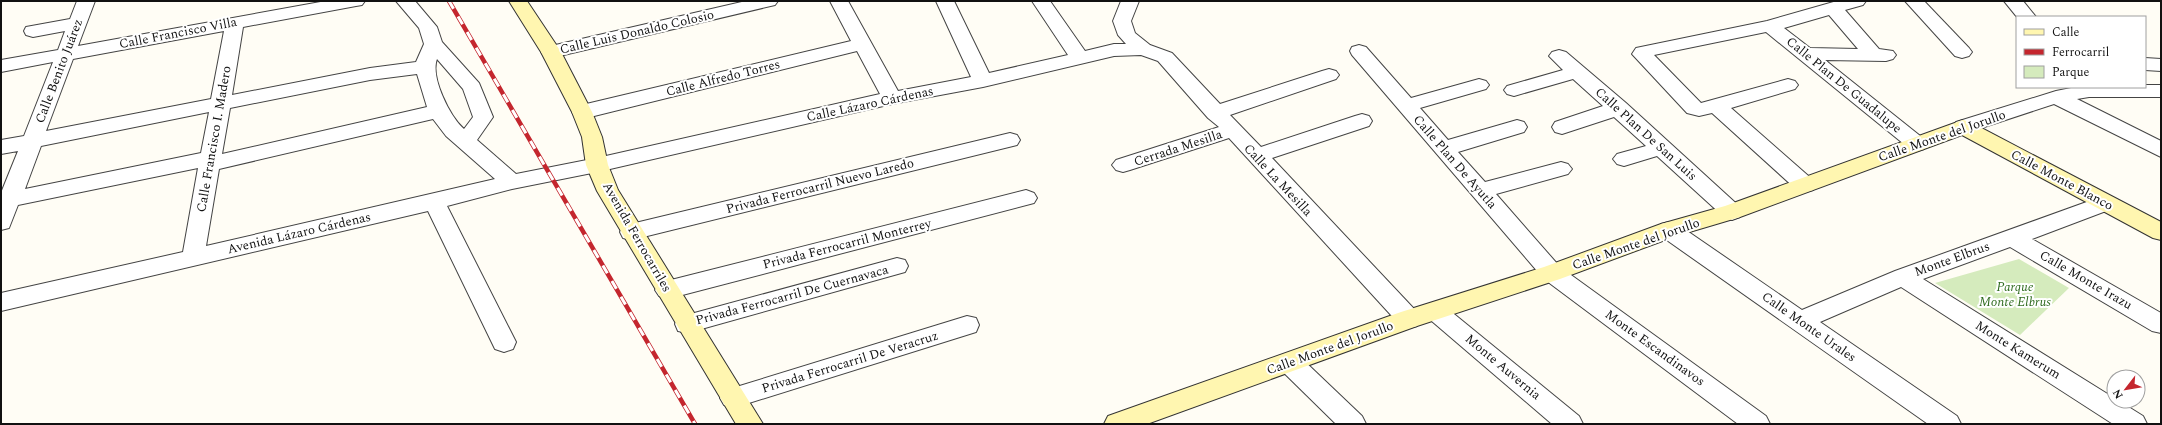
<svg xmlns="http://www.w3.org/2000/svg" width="2162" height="425" viewBox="0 0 2162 425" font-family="Spectral,serif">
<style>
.green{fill:#d5ebbd}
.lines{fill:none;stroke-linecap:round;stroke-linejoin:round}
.street-casing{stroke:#444;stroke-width:2}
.secondary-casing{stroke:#333;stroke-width:2}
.street{fill:#fff;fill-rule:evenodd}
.secondary{fill:#fff6b0;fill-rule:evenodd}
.rail-casing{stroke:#c4262e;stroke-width:4.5}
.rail{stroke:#fff;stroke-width:3;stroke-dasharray:9;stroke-linecap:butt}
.labels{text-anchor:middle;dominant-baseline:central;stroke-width:4;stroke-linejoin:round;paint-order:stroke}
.street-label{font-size:13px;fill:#111;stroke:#fff}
.park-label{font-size:13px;font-style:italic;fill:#2f6b1f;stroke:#fff}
</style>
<rect width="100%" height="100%" fill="#fffdf5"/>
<path class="green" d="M2019 259 2069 288 2020 335 1935 283Z"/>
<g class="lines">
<g class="street-casing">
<g id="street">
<path d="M77 1H95L78 46 326 1H365L362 5 356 6 243 27 232 95 370 68 416 62 424 44 419 28 396 1H415L437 27 442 42 479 83 493 117 477 140 516 174 597 158 880 94 857 51 582 119 575 117 572 112 575 107 582 105 851 41 830 1H848L898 91 971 77 936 1H954L989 73 1068 55 1032 1H1050L1085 51 1114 44H1126L1118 35 1113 21 1121 1H1139L1131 21 1135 33 1150 45 1172 53 1220 104 1322 71 1329 69 1336 71 1339 75 1336 79 1230 115 1261 147 1355 116 1362 114 1369 116 1372 121 1369 126 1272 158 1417 312 1421 319 1417 326 1409 328 1401 326 1229 138 1130 170 1123 172 1116 170 1112 165 1116 160 1219 127 1208 118 1158 61 1141 55 1114 56 983 87 892 104 597 172 512 189 447 206 516 342 513 349 504 352 495 349 428 211 1 311V293L183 252 198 168 18 205 9 228 1 230V193L18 151 1 154V140L24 136 53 62 1 72V60L58 50 65 31 33 37 26 35 24 31 26 27 70 19ZM224 31 211 99 46 131 73 59ZM437 59 463 89 473 117 464 129C450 117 430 77 437 59ZM417 74 427 107 222 154 230 108 370 80ZM209 112 201 153 25 189 41 146ZM433 119 446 136 495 179 206 246 219 169Z"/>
<path d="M746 1H778L775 5 551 58 544 56 541 52 544 48 551 46Z"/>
<path d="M1837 1H1866L1863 5 1845 10 1879 49 1893 51 1896 55 1893 59 1886 61 1825 60 1924 139 1927 144 1924 149 1917 151 1910 149 1766 32 1654 55 1701 103 1788 79 1795 81 1798 85 1795 89 1731 108 1813 180 1816 185 1813 190 1805 192 1797 190 1712 113 1699 116 1687 113 1632 54 1636 48 1767 21ZM1829 15 1858 49 1810 48 1784 28Z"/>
<path d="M1905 1H1924L1969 48 1972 52 1969 56 1962 58 1955 56Z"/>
<path d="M2004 1H2023L2036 17H2017Z"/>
<path d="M1359 45 1366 47 1411 98 1479 79 1486 81 1489 85 1486 89 1420 108 1448 140 1517 120 1524 122 1527 127 1524 132 1458 152 1485 182 1561 162 1568 164 1572 169 1568 174 1496 194 1560 267 1766 416 1770 424H1738L1544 279 1352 55 1350 51 1352 47Z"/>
<path d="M1559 50 1566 52 1626 103 1740 207 1743 212 1740 217 1732 220 1724 217 1657 156 1624 166 1617 164 1613 159 1617 154 1646 146 1614 117 1562 134 1555 132 1552 127 1555 122 1603 106 1573 79 1514 96 1507 94 1504 90 1507 86 1563 70 1549 56 1552 52Z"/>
<path d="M2145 58 2161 59V71L2145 70Z"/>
<path d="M2145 85H2161V97H2089L2077 99 2161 141V157L2054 104 1963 134 1956 132 1953 127 1956 122 2056 91 2076 87H2145Z"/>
<path d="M1010 133 1017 135 1020 140 1017 145 631 240 623 238 620 232 623 226 631 224Z"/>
<path d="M1026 190 1034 193 1037 198 1034 203 667 299 659 296 655 290 659 284 667 281Z"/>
<path d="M2106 195 2114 198 2117 203 2114 208 2032 239 2161 313V333L2152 331 2010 247 1923 279 2114 398V401H2119L2143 416 2147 424H2113L1901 287 1820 322 1957 416 1961 424H1928L1661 236 1658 230 1661 224 1669 222 1677 224 1802 310 1895 271Z"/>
<path d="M897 258 905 260 908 266 905 272 687 333 678 331 675 324 678 317 687 315Z"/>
<path d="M1435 302 1443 305 1579 416 1583 424H1552L1427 317 1423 311 1427 305Z"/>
<path d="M967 316 976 318 979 325 976 332 733 408 724 405 720 398 724 391 733 388Z"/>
<path d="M1290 353 1299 356 1362 416 1366 424H1336L1281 370 1278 363 1281 356Z"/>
</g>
</g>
<g class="secondary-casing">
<g id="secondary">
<path d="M509 1H527L561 52 592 112 602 137 608 165 618 190 763 424H736L597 191 586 165 582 137 572 112 541 52Z"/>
<path d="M1963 120 1970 122 2161 222V240L2153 238 1962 135 1740 217 1676 236 1560 279 1417 326 1147 424H1104L1108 416 1401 312 1544 267 1661 224 1725 206Z"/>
</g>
</g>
<use href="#street" class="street"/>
<use href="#secondary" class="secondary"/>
<g class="rail-casing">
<path id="rail" d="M449 1 695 424"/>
</g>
<use href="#rail" class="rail"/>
</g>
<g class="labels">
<g class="street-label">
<text transform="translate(637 32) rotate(-13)">Calle Luis Donaldo Colosio</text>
<text transform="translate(178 33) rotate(-11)">Calle Francisco Villa</text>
<text transform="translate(59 71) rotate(-69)">Calle Benito Juárez</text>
<text transform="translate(723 78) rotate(-14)">Calle Alfredo Torres</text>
<text transform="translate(1844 85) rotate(39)">Calle Plan De Guadalupe</text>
<text transform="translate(870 104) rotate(-12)">Calle Lázaro Cárdenas</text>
<text transform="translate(1646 134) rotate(42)">Calle Plan De San Luis</text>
<text transform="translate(1942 136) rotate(-19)">Calle Monte del Jorullo</text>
<text transform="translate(214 139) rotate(-80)">Calle Francisco I. Madero</text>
<text transform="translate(1178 148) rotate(-18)">Cerrada Mesilla</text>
<text transform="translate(1455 162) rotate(49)">Calle Plan De Ayutla</text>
<text transform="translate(1278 180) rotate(47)">Calle La Mesilla</text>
<text transform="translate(2062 180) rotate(28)">Calle Monte Blanco</text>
<text transform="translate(820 186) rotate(-14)">Privada Ferrocarril Nuevo Laredo</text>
<text transform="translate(299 233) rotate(-13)">Avenida Lázaro Cárdenas</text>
<text transform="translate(637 237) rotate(60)">Avenida Ferrocarriles</text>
<text transform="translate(847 244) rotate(-14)">Privada Ferrocarril Monterrey</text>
<text transform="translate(1636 244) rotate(-19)">Calle Monte del Jorullo</text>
<text transform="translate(1952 259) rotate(-20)">Monte Elbrus</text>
<text transform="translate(2086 280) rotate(30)">Calle Monte Irazu</text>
<text transform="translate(792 295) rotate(-15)">Privada Ferrocarril De Cuernavaca</text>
<text transform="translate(1809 327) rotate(35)">Calle Monte Urales</text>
<text transform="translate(1330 348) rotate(-20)">Calle Monte del Jorullo</text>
<text transform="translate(1655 348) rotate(36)">Monte Escandinavos</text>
<text transform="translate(2018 350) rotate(32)">Monte Kamerum</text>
<text transform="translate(850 362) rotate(-17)">Privada Ferrocarril De Veracruz</text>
<text transform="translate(1503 367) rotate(40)">Monte Auvernia</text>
</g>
<g class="park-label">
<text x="2015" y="287">Parque<tspan x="2015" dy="15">Monte Elbrus</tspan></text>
</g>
</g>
<rect width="2162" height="425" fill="none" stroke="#111111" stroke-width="4"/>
<rect x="2016" y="16" width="130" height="72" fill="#ffffff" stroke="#a0a0a0"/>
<rect x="2024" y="29" width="20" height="6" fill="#fff6b0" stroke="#a0a0a0"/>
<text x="2052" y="36" font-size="12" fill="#111111">Calle</text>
<rect x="2024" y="49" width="20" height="6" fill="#c4262e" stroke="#a0a0a0"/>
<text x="2052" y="56" font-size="12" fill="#111111">Ferrocarril</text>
<rect x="2024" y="66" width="20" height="12" fill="#d5ebbd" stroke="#a0a0a0"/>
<text x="2052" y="76" font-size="12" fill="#111111">Parque</text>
<g transform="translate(2126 389) rotate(239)"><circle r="19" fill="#ffffff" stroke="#a0a0a0"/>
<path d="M0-3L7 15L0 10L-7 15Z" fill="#c4262e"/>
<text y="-6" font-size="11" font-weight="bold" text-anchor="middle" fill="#111111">N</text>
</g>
</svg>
